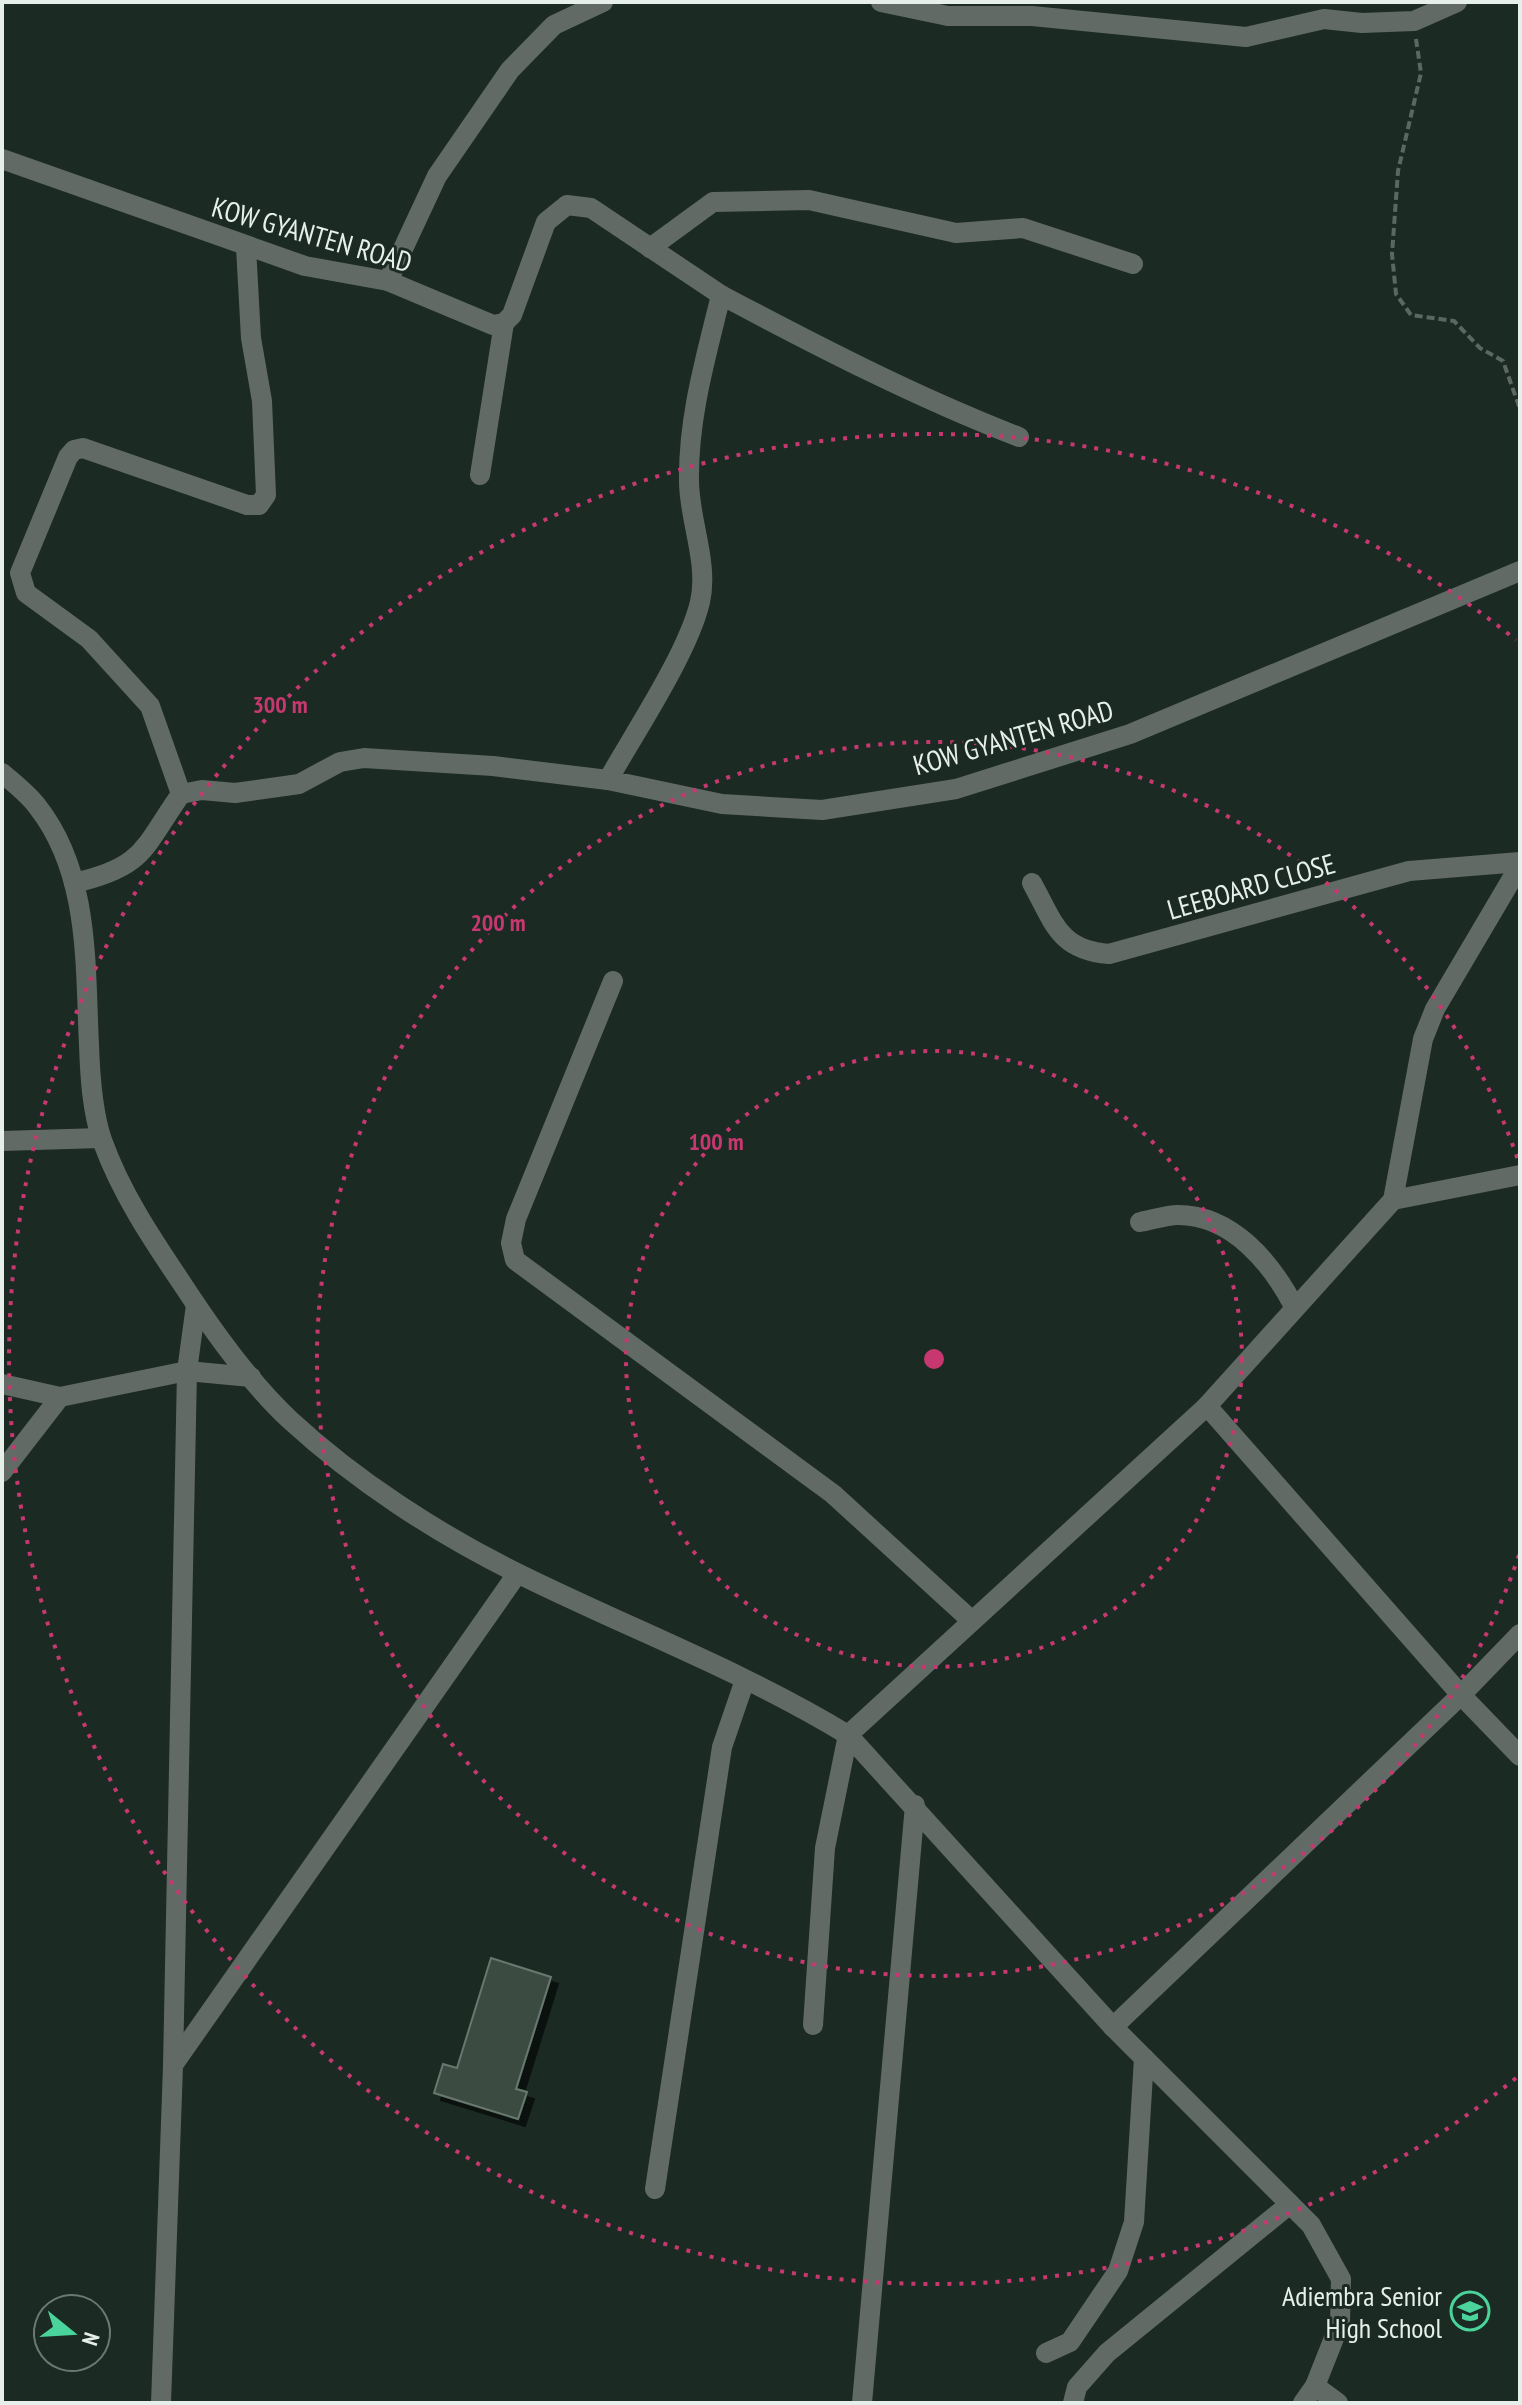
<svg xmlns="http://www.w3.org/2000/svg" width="1522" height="2405" viewBox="0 0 1522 2405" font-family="'PT Sans Narrow',sans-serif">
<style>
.building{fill:#3b4c43;stroke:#67786f;stroke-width:2;filter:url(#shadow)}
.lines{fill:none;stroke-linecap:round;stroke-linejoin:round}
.path{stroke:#5b6861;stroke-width:4;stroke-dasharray:8 4;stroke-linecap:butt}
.minor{stroke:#626a66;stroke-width:20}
.ring{fill:none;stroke:#c73870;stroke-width:4;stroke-dasharray:4 8}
.labels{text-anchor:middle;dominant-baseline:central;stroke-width:6;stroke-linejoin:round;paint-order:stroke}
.street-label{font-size:28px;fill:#e6efea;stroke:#1b2a23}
.poi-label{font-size:28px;fill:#e6efea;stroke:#1b2a23;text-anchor:end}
.centre{fill:#c73870;stroke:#1b2a23;stroke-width:4}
.ring-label{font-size:24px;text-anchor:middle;font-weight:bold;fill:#c73870;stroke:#1b2a23;stroke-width:6;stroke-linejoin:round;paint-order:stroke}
</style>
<defs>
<filter id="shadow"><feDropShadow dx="7" dy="7" stdDeviation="0" flood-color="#0009"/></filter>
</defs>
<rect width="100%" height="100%" fill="#1b2a23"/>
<path class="building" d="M491 1958 551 1977 516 2089 527 2092 518 2119 434 2093 443 2064 457 2068Z"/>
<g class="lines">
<path class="path" d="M1416 39 1421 73 1398 171 1392 254 1396 294 1411 315 1454 321 1480 348 1503 361 1520 409"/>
<g class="minor">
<path d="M881 2 948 16H1032L1246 37 1324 19 1362 23 1414 21 1457 2"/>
<path d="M2 159 305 266 388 281 493 325 504 323 512 315 546 222 567 205 591 208 721 295C706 357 688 417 689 481 689 520 709 563 700 602 688 653 635 732 608 780L722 804 822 810 956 789 1130 734 1520 571"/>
<path d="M650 248 713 202 809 200 956 233 1023 228 1133 264"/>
<path d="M388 281 437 176 510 70 554 25 603 2"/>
<path d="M721 295C819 347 916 397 1019 437"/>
<path d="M480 475 504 323"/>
<path d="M2 773C14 783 28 794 37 806 90 873 85 964 89 1045 90 1075 92 1111 102 1140 121 1193 152 1239 183 1285 213 1331 249 1382 290 1420 356 1481 438 1534 519 1574 628 1628 743 1671 848 1735L1113 2027 1311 2225 1341 2279 1340 2323 1315 2386 1303 2403"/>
<path d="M181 794 150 706 89 639 26 593 20 573 68 457 74 450 83 448 247 505H259L266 495 262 401 251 338 246 247"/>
<path d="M74 883C145 867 143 848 181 794L202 790 235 793 299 784 340 762 364 758 493 766 608 780"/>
<path d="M1032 883C1054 923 1059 950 1109 954L1409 871 1520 862"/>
<path d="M613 981 516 1219 511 1243 515 1260 833 1494 972 1621"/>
<path d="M2 1141 101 1138"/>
<path d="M1393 1200 1520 1175"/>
<path d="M1140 1222C1152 1220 1166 1215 1178 1215 1233 1215 1272 1264 1295 1308"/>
<path d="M2 1384 60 1397"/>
<path d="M1207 1406 1393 1200 1423 1039 1435 1009 1520 865"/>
<path d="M2 1472 60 1397 187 1371 251 1377"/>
<path d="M813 2025 825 1848 848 1735 1207 1406 1461 1695 1520 1756"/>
<path d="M1113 2027 1461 1695 1520 1634"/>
<path d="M173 2065 517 1574"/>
<path d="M655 2189 722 1747 745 1680"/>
<path d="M1046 2353 1070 2342 1118 2271 1134 2222 1144 2058"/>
<path d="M1315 2386 1338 2403"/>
<path d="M161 2403 173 2066 187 1371 196 1305"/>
<path d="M862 2403 915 1805"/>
<path d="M1073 2403 1077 2387 1107 2353 1290 2204"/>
</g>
</g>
<g class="ring">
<circle cx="934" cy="1359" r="308"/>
<path d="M1519 1555A617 617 0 1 1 1519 1163"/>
<path d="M1516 2078A925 925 0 1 1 1516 640"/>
</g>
<defs>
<g id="school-ring" transform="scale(2)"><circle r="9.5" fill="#1b2a23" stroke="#4ad49c" stroke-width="1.5"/><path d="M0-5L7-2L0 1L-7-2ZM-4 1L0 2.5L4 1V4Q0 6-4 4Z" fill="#4ad49c"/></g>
</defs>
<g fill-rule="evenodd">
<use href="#school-ring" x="1470" y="2311"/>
</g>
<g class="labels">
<g class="street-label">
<text transform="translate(312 234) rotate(16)">KOW GYANTEN ROAD</text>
<text transform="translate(1013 737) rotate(-16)">KOW GYANTEN ROAD</text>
<text transform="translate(1251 886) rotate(-16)">LEEBOARD CLOSE</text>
</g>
<g class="poi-label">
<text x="1442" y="2295">Adiembra Senior<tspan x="1442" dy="32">High School</tspan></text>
</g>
</g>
<circle cx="934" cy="1359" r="12" class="centre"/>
<g class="ring-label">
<text x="280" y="713">300 m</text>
<text x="498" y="931">200 m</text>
<text x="716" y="1150">100 m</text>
</g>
<rect width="1522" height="2405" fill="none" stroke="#e6efea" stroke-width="8"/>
<g transform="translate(72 2333) rotate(108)"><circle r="38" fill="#1b2a23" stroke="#6c7973" stroke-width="2"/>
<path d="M0-6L14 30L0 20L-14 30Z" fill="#4ad49c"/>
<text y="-12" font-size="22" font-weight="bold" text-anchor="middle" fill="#e6efea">N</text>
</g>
</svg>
